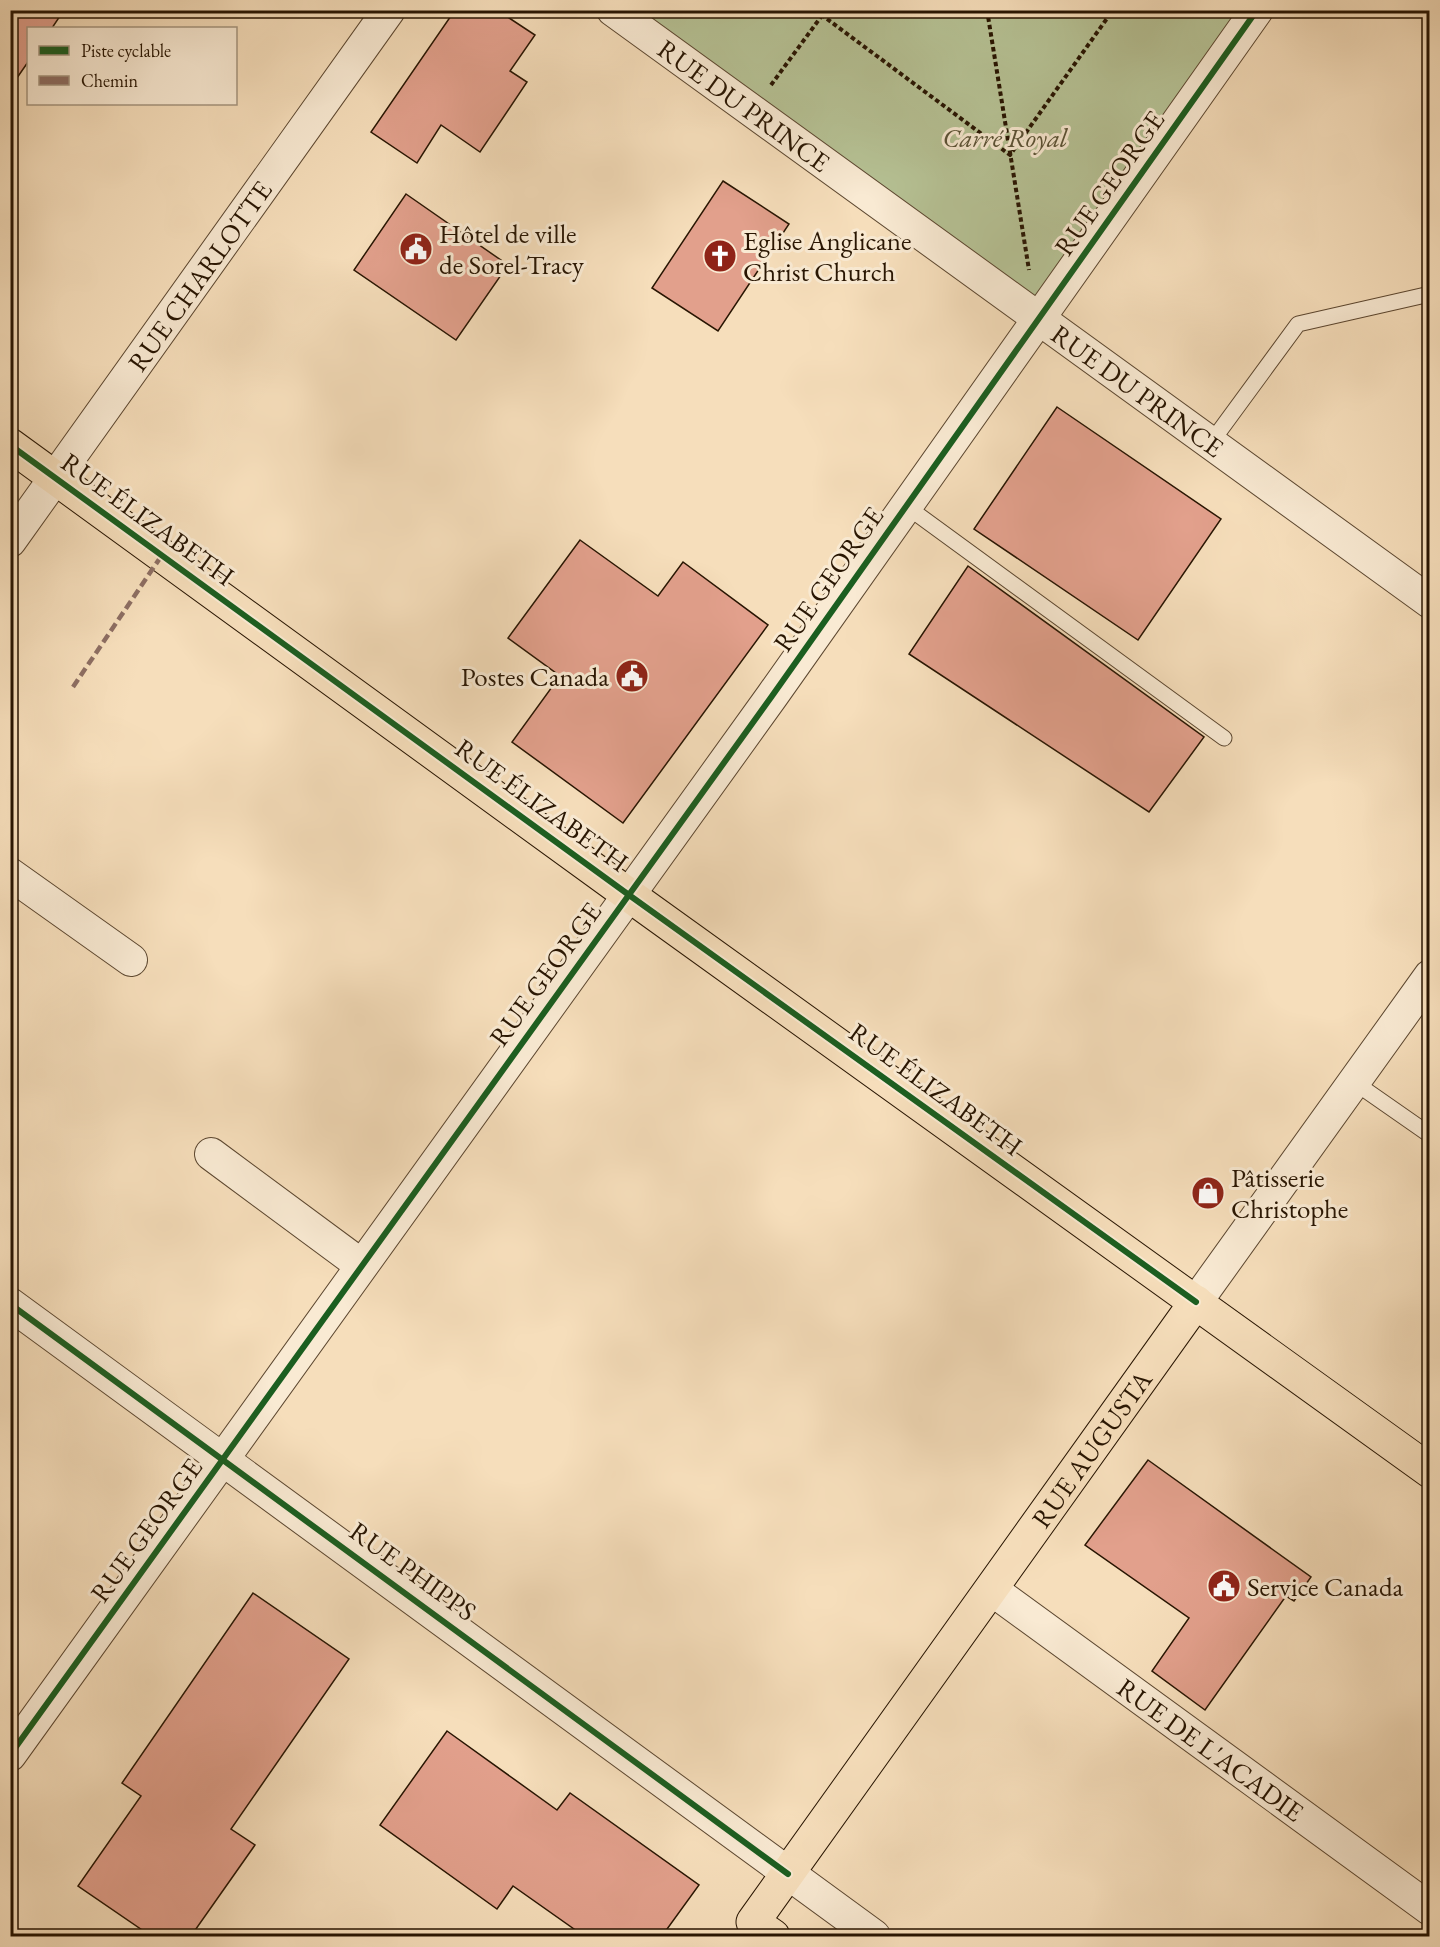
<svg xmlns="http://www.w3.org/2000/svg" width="1440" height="1947" viewBox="0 0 1440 1947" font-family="'EB Garamond',serif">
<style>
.green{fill:#b6c295;stroke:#6f6c4c;stroke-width:1.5}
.building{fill:#e2a08c;stroke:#281502;stroke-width:1.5}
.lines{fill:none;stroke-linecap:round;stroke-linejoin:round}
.lane-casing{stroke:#5c4730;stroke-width:17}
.street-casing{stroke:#5c4730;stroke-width:34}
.primary-casing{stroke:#281502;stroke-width:35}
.path{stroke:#281502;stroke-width:4;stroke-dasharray:4.5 3;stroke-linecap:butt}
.lane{stroke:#f9ead3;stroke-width:15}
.street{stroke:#f9ead3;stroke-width:32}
.primary{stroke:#f6debb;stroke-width:33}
.quiet{stroke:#8d6e63;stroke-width:4.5;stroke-dasharray:9 4.5;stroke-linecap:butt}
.cycleway-casing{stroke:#f9ead3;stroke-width:10}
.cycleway{stroke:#1b5e20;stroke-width:6}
.labels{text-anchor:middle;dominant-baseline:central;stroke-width:6;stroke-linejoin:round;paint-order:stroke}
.street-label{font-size:27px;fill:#281502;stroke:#f9ead3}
.park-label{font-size:27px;font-style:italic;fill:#5a5235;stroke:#f9ead3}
.poi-label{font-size:27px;fill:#281502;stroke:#f9ead3;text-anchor:start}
</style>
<rect width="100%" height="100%" fill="#f6debb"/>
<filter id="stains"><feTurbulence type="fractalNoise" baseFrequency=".00333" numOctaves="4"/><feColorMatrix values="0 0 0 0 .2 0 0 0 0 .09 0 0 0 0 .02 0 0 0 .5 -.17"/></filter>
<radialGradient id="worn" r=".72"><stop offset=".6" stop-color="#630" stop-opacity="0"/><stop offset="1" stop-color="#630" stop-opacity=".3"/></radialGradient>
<path class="green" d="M613 11H1251L1034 315Z"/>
<g class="building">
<path d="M10 10H64L52 28H28V62L10 88Z"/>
<path d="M455 10H497L535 35 510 71 527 82 480 152 441 125 417 163 371 132Z"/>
<path d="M723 181 789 224 718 331 652 288Z"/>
<path d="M406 194 508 265 456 340 354 270Z"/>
<path d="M1057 407 1221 519 1138 640 974 529Z"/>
<path d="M580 540 658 596 683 562 768 625 623 823 512 742 560 676 508 638Z"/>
<path d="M968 566 1204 737 1149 812 909 654Z"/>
<path d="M1148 1460 1311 1577 1294 1601 1286 1596 1205 1710 1152 1671 1189 1618 1085 1545Z"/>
<path d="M253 1593 349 1659 231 1829 255 1845 191 1936H151L78 1886 141 1796 122 1783Z"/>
<path d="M447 1731 557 1810 570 1793 699 1885 662 1936H584L513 1886 497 1909 380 1825Z"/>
</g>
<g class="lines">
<g class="lane-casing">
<g id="lane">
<path d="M1210 444 1298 324 1430 294"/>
<path d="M906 506 1224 738"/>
<path d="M1354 1082 1430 1135"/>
</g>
</g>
<g class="street-casing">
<g id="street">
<path id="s1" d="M613 10 1430 602"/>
<path id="s2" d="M10 541 389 10"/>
<path d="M10 874 131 960"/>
<path d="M211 1154 361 1265"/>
<path d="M1196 1302 1430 976"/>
<path d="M10 1304 874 1936"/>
<path id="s3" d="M991 1589 1430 1909"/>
<path d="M10 1755 772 696 1257 10"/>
</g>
</g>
<g class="primary-casing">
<g id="primary">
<path d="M10 445 629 895 1430 1471"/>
<path id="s4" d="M773 1936 753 1922 1196 1302"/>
</g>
</g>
<g class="path">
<path d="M815 10 1010 155 1113 10"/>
<path d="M987 10 1029 270"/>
<path d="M771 85 826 10"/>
</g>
<use href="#lane" class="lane"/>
<use href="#street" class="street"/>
<use href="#primary" class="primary"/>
<path class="quiet" d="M73 687 162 555"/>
<g class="cycleway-casing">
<g id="cycleway">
<path d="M10 445 629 895 1196 1302"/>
<path d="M10 1304 788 1874"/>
<path d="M10 1755 772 696 1257 10"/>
</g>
</g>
<use href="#cycleway" class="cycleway"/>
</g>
<defs>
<g id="civic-disc" transform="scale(1.725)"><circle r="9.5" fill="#8f2418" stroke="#f9ead3"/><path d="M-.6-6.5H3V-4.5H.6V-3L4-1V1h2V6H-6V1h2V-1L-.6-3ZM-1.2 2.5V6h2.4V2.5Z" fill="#fff"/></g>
<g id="church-disc" transform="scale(1.725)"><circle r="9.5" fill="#8f2418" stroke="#f9ead3"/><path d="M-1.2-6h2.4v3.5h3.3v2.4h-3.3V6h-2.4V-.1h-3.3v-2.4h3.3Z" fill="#fff"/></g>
<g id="shop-disc" transform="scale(1.725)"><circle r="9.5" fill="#8f2418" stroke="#f9ead3"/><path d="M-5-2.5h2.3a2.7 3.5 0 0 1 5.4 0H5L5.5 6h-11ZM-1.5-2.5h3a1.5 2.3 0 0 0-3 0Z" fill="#fff"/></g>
</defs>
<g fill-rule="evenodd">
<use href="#civic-disc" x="416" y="249"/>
<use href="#church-disc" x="720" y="256"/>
<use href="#civic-disc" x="632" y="676"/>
<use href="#shop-disc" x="1208" y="1193"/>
<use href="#civic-disc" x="1224" y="1586"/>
</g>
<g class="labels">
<g class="street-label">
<text stroke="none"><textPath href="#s1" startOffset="162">RUE DU PRINCE</textPath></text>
<text transform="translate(1109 183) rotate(-55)">RUE GEORGE</text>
<text stroke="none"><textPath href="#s2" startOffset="326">RUE CHARLOTTE</textPath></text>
<text stroke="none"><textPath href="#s1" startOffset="648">RUE DU PRINCE</textPath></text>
<text transform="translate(148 519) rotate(36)">RUE ÉLIZABETH</text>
<text transform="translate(828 579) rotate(-55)">RUE GEORGE</text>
<text transform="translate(542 805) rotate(36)">RUE ÉLIZABETH</text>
<text transform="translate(545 974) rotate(-54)">RUE GEORGE</text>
<text transform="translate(936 1089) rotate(36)">RUE ÉLIZABETH</text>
<text stroke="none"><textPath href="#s4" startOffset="606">RUE AUGUSTA</textPath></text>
<text transform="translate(146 1530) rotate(-54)">RUE GEORGE</text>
<text transform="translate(413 1571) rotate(36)">RUE PHIPPS</text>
<text stroke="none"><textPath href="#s3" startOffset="272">RUE DE L'ACADIE</textPath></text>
</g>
<g class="park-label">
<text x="1005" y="137">Carré Royal</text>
</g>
<g class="poi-label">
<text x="439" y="233">Hôtel de ville<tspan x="439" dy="31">de Sorel-Tracy</tspan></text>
<text x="743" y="240">Eglise Anglicane<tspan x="743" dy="31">Christ Church</tspan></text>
<text x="609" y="676" text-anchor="end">Postes Canada</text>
<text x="1231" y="1177">Pâtisserie<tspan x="1231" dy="31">Christophe</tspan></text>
<text x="1247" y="1586">Service Canada</text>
</g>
</g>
<rect width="1440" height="1947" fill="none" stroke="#f6debb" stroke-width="36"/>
<rect x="12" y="12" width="1416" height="1923" fill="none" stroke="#281502" stroke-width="3"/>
<rect x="18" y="18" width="1404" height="1911" fill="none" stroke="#281502" stroke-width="1.5"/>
<rect x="27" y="27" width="210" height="78" fill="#f9ead3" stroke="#a5957f" stroke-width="1.5"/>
<rect x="39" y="46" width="30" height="9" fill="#1b5e20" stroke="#a5957f" stroke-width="1.5"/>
<text x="81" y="57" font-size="18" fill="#281502">Piste cyclable</text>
<rect x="39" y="76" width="30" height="9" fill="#8d6e63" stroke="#a5957f" stroke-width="1.5"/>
<text x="81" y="87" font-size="18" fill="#281502">Chemin</text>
<rect width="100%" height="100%" filter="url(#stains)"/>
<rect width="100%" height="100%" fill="url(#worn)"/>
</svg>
